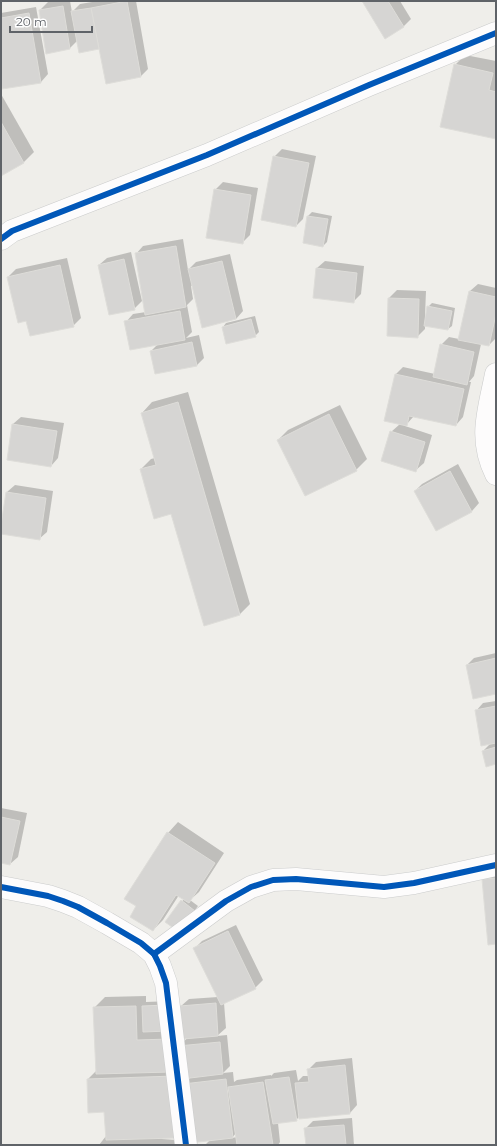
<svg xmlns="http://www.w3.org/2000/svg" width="497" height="1146" viewBox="0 0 497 1146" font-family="Montserrat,sans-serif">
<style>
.shadow{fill:#0003;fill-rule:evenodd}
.building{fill:#d6d5d3;stroke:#deddd9}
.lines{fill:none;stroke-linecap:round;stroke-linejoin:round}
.minor-casing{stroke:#cbcccc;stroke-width:23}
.minor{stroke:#fdfcfc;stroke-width:22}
.cycleway-casing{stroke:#fff;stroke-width:8}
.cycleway{stroke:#0057b8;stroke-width:6}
</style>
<rect width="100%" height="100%" fill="#efeeea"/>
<g class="shadow">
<path d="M56 1H70L72 12 80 4 98 1H136L148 69 141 76 107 83 100 48 79 52 77 41 69 49 40 10 48 2Z"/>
<path d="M363 1H400L411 19 403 27Z"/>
<path d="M36 7 48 74 41 82 3 88 1 76V13Z"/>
<path d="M465 55 496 61V138L455 65Z"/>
<path d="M1 94 34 152 24 162 1 175Z"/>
<path d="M282 149 316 156 303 219 296 226 274 157Z"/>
<path d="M223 182 258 188 250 235 242 243 215 190Z"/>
<path d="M312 212 332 216 327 242 323 246 308 216Z"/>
<path d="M183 239 188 270 196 262 230 254 243 311 236 319 193 285 191 286 193 299 187 305 192 332 186 338 199 335 204 358 197 365 151 351 158 344 126 322 133 314 146 312 136 254 143 246Z"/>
<path d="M131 252 142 301 134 309 99 265 107 258Z"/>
<path d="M67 258 81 318 73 326 27 320 8 277 16 269Z"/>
<path d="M325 261 364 266 361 294 353 302 314 297 317 268Z"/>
<path d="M478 284 496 288V338L489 345 481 344 474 376 469 382H471L463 417 456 425 414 416 405 426 432 435 424 463 416 470 391 432 400 424 395 375 403 367 435 374 441 345 449 337 459 339 470 291Z"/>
<path d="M397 290 426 291 425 316H427L428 307 432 303 455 308 452 326 448 329 425 325V329L417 337 388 335 389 298Z"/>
<path d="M255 316 259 332 255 336 223 327 226 323Z"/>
<path d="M188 392 250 604 240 614 172 513 141 469 151 459 155 458 142 413 152 402Z"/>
<path d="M340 405 367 459 356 470 306 495 278 440 288 430Z"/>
<path d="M21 417 64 423 58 458 51 466 8 459 13 424Z"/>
<path d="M458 464 479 503 472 511 436 530 415 491 422 484Z"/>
<path d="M15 485 53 491 47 532 39 539 1 533 7 492Z"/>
<path d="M496 653V693L467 665 474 658Z"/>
<path d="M496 701V763L483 751 491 743 476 711 483 703Z"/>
<path d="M1 808 27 813 18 857 10 864 1 862Z"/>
<path d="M178 822 224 853 199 892 190 900 198 906 182 927 167 922 184 899 179 895 163 920 153 930 138 906 168 833Z"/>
<path d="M491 872H496V943L483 880Z"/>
<path d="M236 925 263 980 255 988 224 1003 226 1028 217 1036 227 1035 230 1066 223 1073 233 1072 234 1082 237 1080 271 1075V1076L274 1073 296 1070 298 1081 303 1076H309L308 1070 316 1062 352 1058 357 1105 350 1113 300 1118V1116L296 1120 278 1123 280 1142 278 1145H205L210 1140 190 1142V1145H99L106 1136 105 1111H89L88 1079 97 1070 94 1008 105 997 146 996V1002L171 1001 180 1046 188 1037 181 1006 189 999 218 997 195 948 202 941ZM184 1077H191L185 1083ZM236 1133 237 1137 232 1138ZM176 1137 191 1141 162 1139V1138Z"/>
<path d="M352 1118 354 1145H307L305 1129 313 1121Z"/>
</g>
<g class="building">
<path d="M127 1 141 77 106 84 91 8Z"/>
<path d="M362 1H388L404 27 385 39Z"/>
<path d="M63 6 70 49 46 54 39 10Z"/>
<path d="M91 8 99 49 79 53 71 11Z"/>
<path d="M29 13 41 83 2 89 1 82V18Z"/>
<path d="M454 64 493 73 489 90 496 92V139L440 127Z"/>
<path d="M1 122 24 163 1 176Z"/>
<path d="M273 156 309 163 296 227 261 220Z"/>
<path d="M214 189 251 195 243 244 206 238Z"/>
<path d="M307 216 328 219 323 247 303 243Z"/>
<path d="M176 246 186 307 145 315 135 253Z"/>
<path d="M124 259 135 310 109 315 98 265Z"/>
<path d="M222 261 236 319 202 328 188 269Z"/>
<path d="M60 265 74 327 30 336 26 321 18 323 7 277Z"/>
<path d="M316 268 357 273 354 303 313 298Z"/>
<path d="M469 291 496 297V314L489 346 458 340Z"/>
<path d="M388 298 419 299 418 338 387 336Z"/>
<path d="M427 306 452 311 448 330 424 326Z"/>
<path d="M180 311 185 340 130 350 124 321Z"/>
<path d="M251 319 256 337 226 344 222 327Z"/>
<path d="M192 342 197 366 155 374 150 351Z"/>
<path d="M440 344 474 352 467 385 433 377Z"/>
<path d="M395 374 464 389 456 426 409 416 407 426 384 421Z"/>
<path d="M178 402 240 615 204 626 171 514 154 519 140 469 156 465 141 413Z"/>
<path d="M329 414 357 471 305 496 277 440Z"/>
<path d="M12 424 57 431 51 467 7 460Z"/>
<path d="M390 431 425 442 416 472 381 461Z"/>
<path d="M450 471 472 512 436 531 414 491Z"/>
<path d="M6 492 46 498 40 540 1 534V525Z"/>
<path d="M496 658V694L473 699 466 665Z"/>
<path d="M496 706V743L481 746 475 710Z"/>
<path d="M496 747V764L486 767 482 751Z"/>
<path d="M1 817 20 821 10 865 1 863Z"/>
<path d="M167 832 215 863 189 903 176 895 153 931 130 917 136 906 124 899Z"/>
<path d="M496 878V944L488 945 482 879Z"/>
<path d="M181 900 195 911 179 932 165 922Z"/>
<path d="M228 931 256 989 221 1005 193 948Z"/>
<path d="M216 1003 218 1036 183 1039 180 1006Z"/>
<path d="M167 1005 169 1031 143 1032 142 1006Z"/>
<path d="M136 1006 137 1040 169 1039 171 1072 96 1074 93 1007Z"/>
<path d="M220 1042 223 1074 182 1079 178 1046Z"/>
<path d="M345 1065 350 1114 299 1119 295 1083 309 1082 307 1069Z"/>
<path d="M174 1076 176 1138 106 1140 104 1112 88 1113 87 1079Z"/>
<path d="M289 1077 297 1121 273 1124 265 1080Z"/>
<path d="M226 1079 233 1138 190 1143 183 1084Z"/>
<path d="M263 1082 273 1145H237L228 1087Z"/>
<path d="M344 1125 346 1145H306L304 1128Z"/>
</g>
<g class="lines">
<g class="minor-casing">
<g id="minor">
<path d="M1 239 12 231 207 155 369 85 496 33"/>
<path d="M496 374C489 410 478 438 496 474"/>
<path d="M1 887 48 896 63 901 78 907 107 923 141 943 154 954 160 966 166 983 186 1145"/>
<path d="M154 954 226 901 251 887 273 880 296 879 384 887 414 883 496 865"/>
</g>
</g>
<use href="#minor" class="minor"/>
<g class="cycleway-casing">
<g id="cycleway">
<path d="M1 239 12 231 207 155 369 85 496 33"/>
<path d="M1 887 48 896 63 901 78 907 107 923 141 943 154 954 160 966 166 983 186 1145"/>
<path d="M154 954 226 901 251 887 273 880 296 879 384 887 414 883 496 865"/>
</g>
</g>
<use href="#cycleway" class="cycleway"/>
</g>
<rect width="497" height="1146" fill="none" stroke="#5f6368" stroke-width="4"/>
<path d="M10 26v6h82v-6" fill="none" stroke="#5f6368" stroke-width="2"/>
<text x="16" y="26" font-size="12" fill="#5f6368" stroke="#ffffff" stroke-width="3" paint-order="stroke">20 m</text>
</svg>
